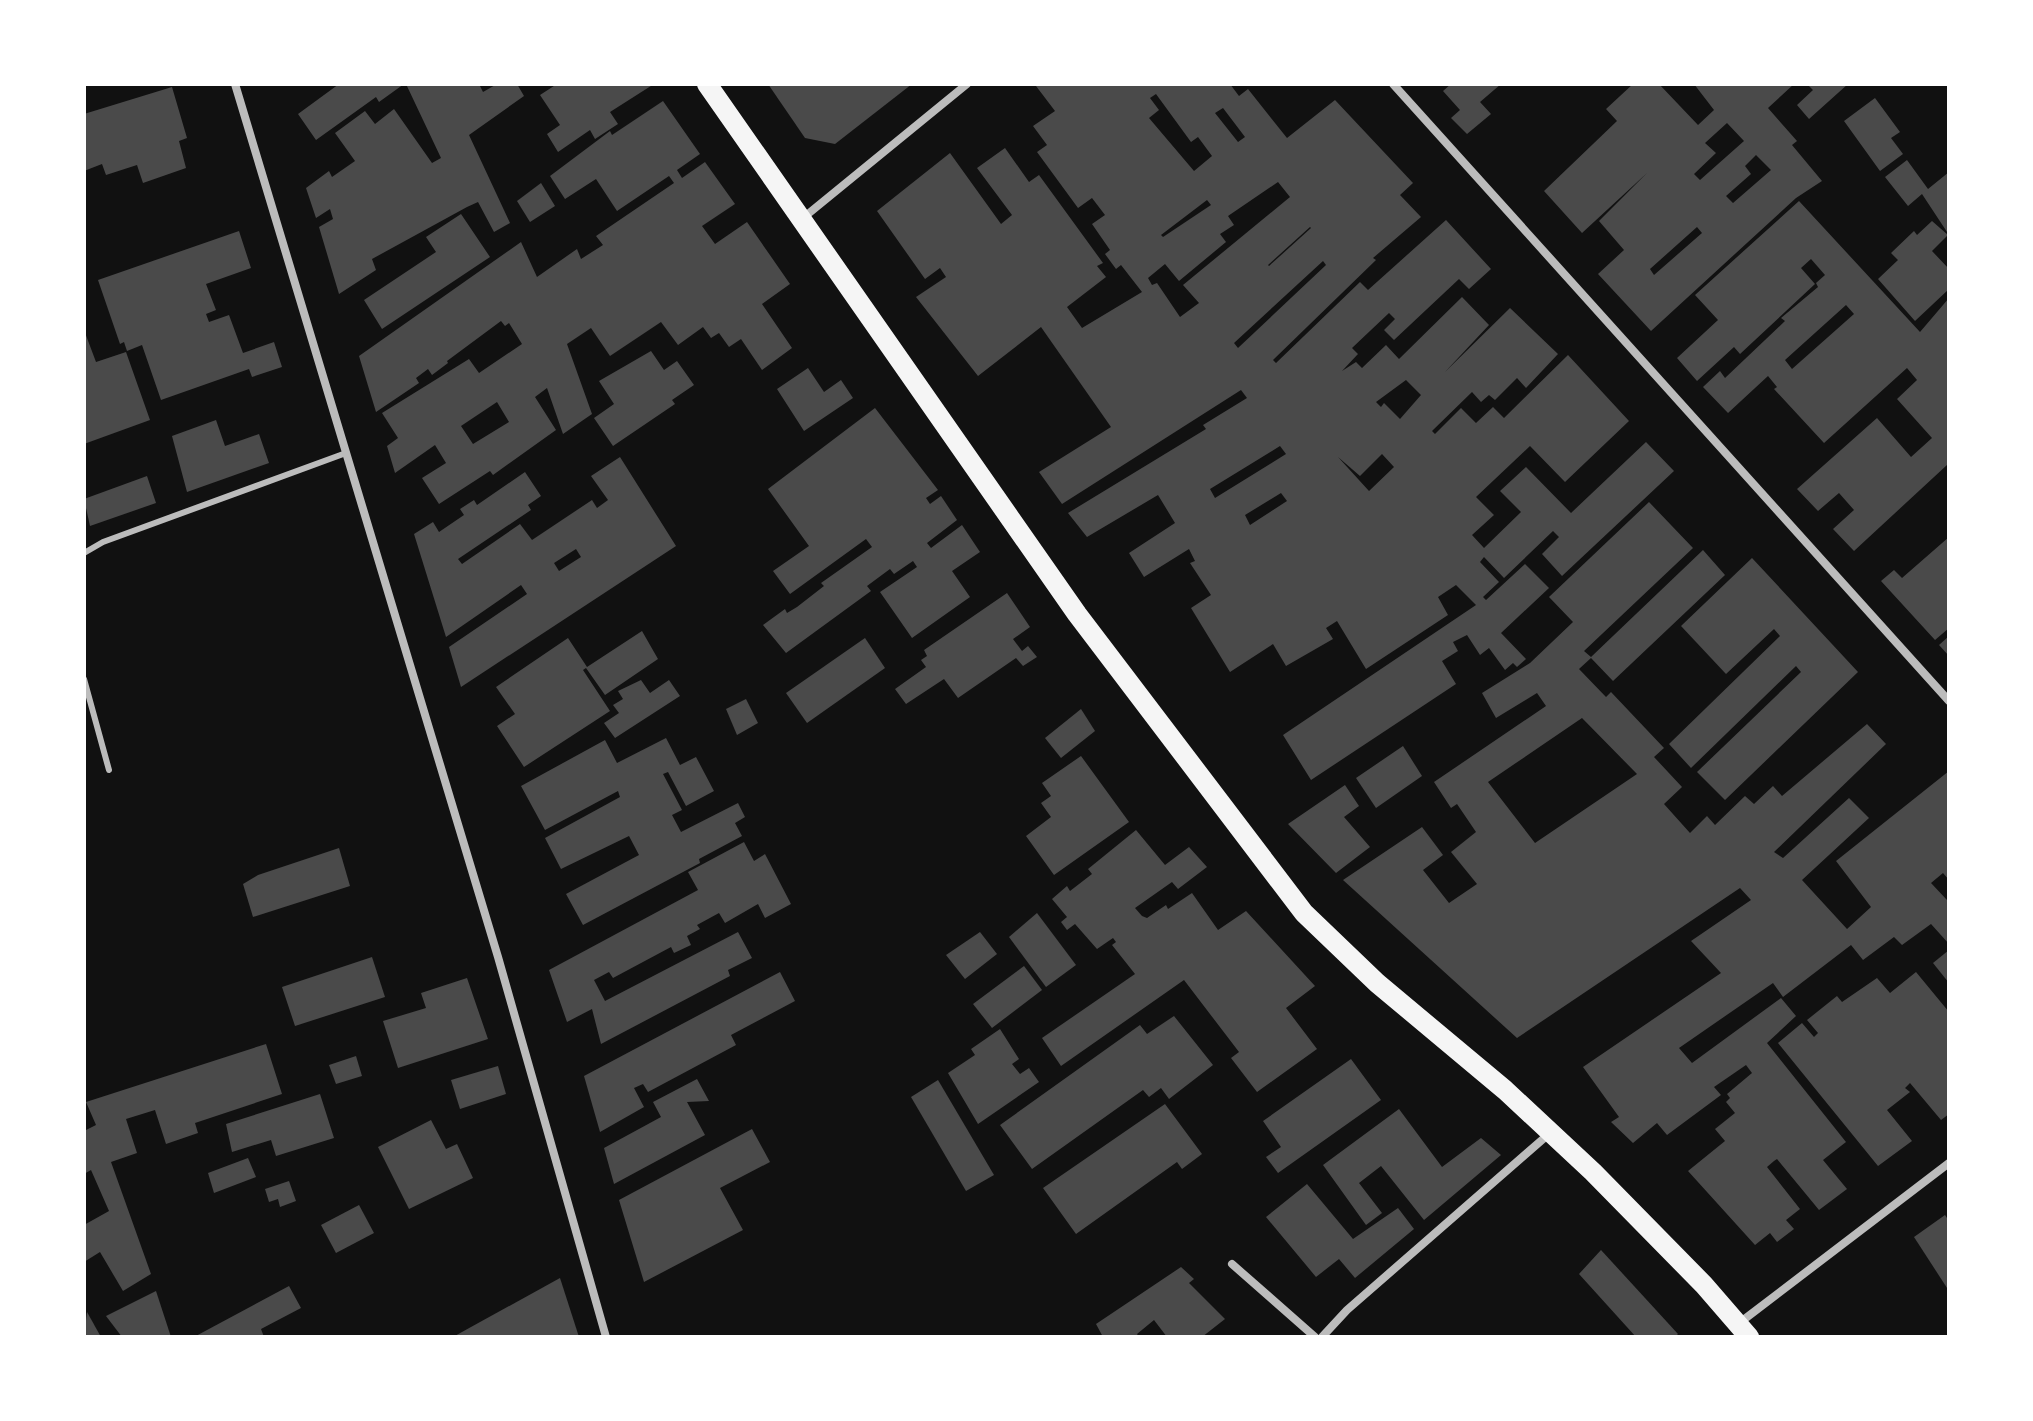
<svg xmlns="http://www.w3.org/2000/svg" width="2033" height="1421" viewBox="0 0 2033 1421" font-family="'Golos Text',sans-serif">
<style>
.building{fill:#4a4a4a;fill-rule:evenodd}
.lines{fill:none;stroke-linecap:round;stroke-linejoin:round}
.service{stroke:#bcbcbc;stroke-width:6}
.minor{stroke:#bcbcbc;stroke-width:8}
.primary{stroke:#f5f5f5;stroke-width:20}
</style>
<rect width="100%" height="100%" fill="#111"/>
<g class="building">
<path d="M339 84H404L379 102 376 97 316 140 298 114Z"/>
<path d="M406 84H479L483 92 497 84H517L524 96 469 135 510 223 494 232 478 202 467 207 372 259 376 270 339 294 319 227 333 219 330 209 316 218 306 188 329 171 332 177 355 161 335 133 365 111 375 124 394 109 432 163 441 158Z"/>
<path d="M557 84H654L610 112 618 124 595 139 590 130 558 152 547 134 560 125 540 95Z"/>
<path d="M768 84H912L835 144 805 138Z"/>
<path d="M1038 84H1230L1239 96 1248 89 1287 138 1335 100 1413 183 1400 195 1421 217 1373 258 1376 260 1273 360 1276 363 1360 282 1368 290 1446 220 1491 269 1469 289 1459 279 1394 340 1384 330 1395 319 1389 313 1352 348 1358 354 1342 371 1356 362 1362 368 1386 345 1399 359 1462 297 1489 325 1445 372 1510 308 1558 354 1526 388 1517 378 1495 400 1489 395 1481 402 1472 392 1432 431 1435 434 1461 408 1476 423 1493 407 1504 418 1568 355 1629 421 1565 482 1530 446 1476 497 1494 515 1472 535 1484 548 1521 512 1500 491 1526 467 1571 513 1646 442 1674 471 1562 576 1542 554 1559 537 1553 531 1504 578 1484 557 1480 562 1499 582 1483 597 1486 600 1525 564 1549 588 1501 633 1526 659 1517 667 1513 663 1505 670 1489 648 1480 655 1467 635 1453 642 1458 651 1442 661 1456 684 1311 780 1283 735 1476 605 1456 585 1438 597 1448 615 1366 669 1337 621 1326 628 1333 639 1286 666 1273 644 1230 672 1191 608 1211 595 1190 563 1195 561 1189 549 1144 577 1129 553 1175 523 1158 495 1087 537 1068 513 1206 429 1203 425 1247 398 1241 390 1062 504 1039 472 1111 427 1041 327 978 376 916 297 946 277 940 268 925 279 877 211 950 153 1001 224 1012 215 977 168 1005 148 1029 182 1039 175 1103 263 1097 266 1106 277 1067 307 1082 328 1142 292 1121 265 1116 269 1105 254 1110 250 1092 224 1105 215 1092 198 1078 208 1037 152 1047 145 1033 126 1055 111 1036 86ZM1156 94 1191 142 1198 137 1212 156 1194 171 1149 118 1159 110 1150 98ZM1223 108 1245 137 1238 142 1215 113ZM1278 182 1290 197 1183 285 1199 303 1180 317 1157 283 1152 285 1148 278 1165 264 1179 281 1226 242 1220 234 1234 225 1228 216ZM1207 200 1211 205 1163 237 1161 235ZM1310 227 1311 228 1269 266 1268 265ZM1323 261 1326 265 1238 348 1234 343ZM1406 380 1421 395 1400 419 1384 403 1381 407 1376 402ZM1280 446 1286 454 1215 498 1210 489ZM1382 454 1394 467 1369 491 1338 457 1360 476ZM1281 493 1287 501 1250 525 1245 515Z"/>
<path d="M1451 84H1501L1480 102 1491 114 1467 134 1451 118 1460 110 1443 91Z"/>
<path d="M1633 84H1659L1698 125 1714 110 1694 84H1794L1768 108 1797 141 1792 145 1822 181 1796 198 1651 331 1598 274 1624 250 1599 221 1647 173 1582 233 1544 191 1617 121 1606 109ZM1727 123 1744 141 1700 180 1694 174 1716 153 1705 143ZM1756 155 1771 170 1733 203 1726 196 1751 174 1745 166ZM1697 227 1702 233 1654 275 1650 269Z"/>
<path d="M1807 84H1848L1809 119 1797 105 1813 90Z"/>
<path d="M172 87 187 138 179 141 186 168 143 183 137 165 106 175 102 164 84 171V114Z"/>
<path d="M1875 98 1900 132 1891 138 1903 154 1880 171 1844 121Z"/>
<path d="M663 101 700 154 677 170 682 178 705 162 735 204 702 226 715 244 747 222 790 284 762 304 792 348 762 370 741 339 729 347 719 333 711 338 703 327 678 345 661 322 610 356 591 328 567 344 592 414 563 434 547 388 535 397 556 430 493 475 490 471 439 504 422 478 446 463 435 445 395 473 387 446 398 438 382 413 469 359 479 373 522 344 509 323 505 326 501 321 447 361 448 363 432 375 428 369 416 378 419 383 376 412 359 356 521 242 537 277 577 249 581 259 603 245 596 236 674 183 669 176 617 211 596 179 565 199 550 176 610 131 612 135ZM497 402 509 422 473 444 461 426Z"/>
<path d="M1907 160 1928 189 1949 172V235L1922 194 1908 206 1885 177Z"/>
<path d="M541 183 555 206 530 222 517 201Z"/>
<path d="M1799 201 1920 332 1949 298V467L1947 465 1854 551 1833 529 1854 510 1839 493 1818 511 1797 489 1877 418 1911 457 1932 438 1897 399 1917 380 1907 368 1824 443 1774 389 1777 387 1768 376 1728 413 1703 387 1720 371 1725 378 1785 321 1781 318 1818 287 1816 283 1825 275 1811 259 1801 268 1815 284 1740 354 1734 347 1697 381 1677 358 1718 320 1695 295ZM1846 305 1854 314 1792 369 1785 360Z"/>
<path d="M461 214 490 257 382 329 364 300 436 252 426 237Z"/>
<path d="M1932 221 1948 235 1932 251 1949 269V289L1915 321 1878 279 1898 260 1891 253 1914 231 1917 235Z"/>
<path d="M239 231 251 268 206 284 216 310 206 314 209 322 229 315 243 353 274 342 282 367 252 377 249 369 161 400 142 345 127 351 124 342 120 344 98 280Z"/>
<path d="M84 330 96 362 126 352 150 420 84 444Z"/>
<path d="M651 351 664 370 677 361 694 385 672 400 675 404 613 446 594 418 614 404 599 381Z"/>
<path d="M808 368 824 392 841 380 853 398 804 431 777 389Z"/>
<path d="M875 408 938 490 926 498 930 504 941 496 957 520 927 543 931 548 962 525 980 552 952 571 970 597 912 638 880 592 917 567 913 561 894 574 890 569 867 586 871 591 786 653 763 625 785 609 787 613 797 607 824 586 821 583 872 547 866 539 790 594 773 571 809 546 768 489Z"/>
<path d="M216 420 225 446 259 434 269 463 187 492 172 436Z"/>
<path d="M620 457 676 546 461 687 449 647 527 594 521 585 446 637 414 534 433 522 439 532 464 515 460 509 474 500 477 505 525 472 541 496 528 505 531 510 458 559 462 564 520 524 532 540 592 500 597 508 608 500 591 476ZM576 549 581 557 559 571 554 563Z"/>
<path d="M147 476 156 503 90 526 84 499Z"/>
<path d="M1649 502 1693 548 1584 651 1591 657 1703 550 1725 575 1613 681 1591 658 1579 669 1606 697 1611 692 1664 748 1654 757 1682 787 1664 804 1690 833 1707 816 1715 825 1745 796 1754 804 1773 786 1782 796 1867 724 1886 744 1774 852 1783 858 1849 798 1869 818 1802 880 1847 929 1871 907 1836 861 1949 771V880L1943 873 1931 883 1947 900 1949 898V944L1931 924 1902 945 1894 937 1863 960 1851 945 1783 997 1773 983 1679 1048 1692 1063 1781 998 1796 1016 1767 1043 1846 1142 1823 1160 1847 1189 1819 1210 1777 1159 1774 1161 1767 1167 1800 1209 1786 1220 1794 1229 1777 1242 1770 1233 1755 1245 1688 1171 1725 1141 1715 1129 1735 1113 1726 1102 1730 1098 1727 1094 1752 1073 1746 1065 1714 1087 1721 1095 1667 1135 1657 1123 1633 1143 1611 1122 1619 1117 1583 1067 1721 973 1691 941 1751 900 1740 888 1517 1038 1343 880 1422 827 1443 855 1423 870 1449 903 1477 884 1451 852 1476 832 1457 804 1451 808 1434 782 1546 706 1537 693 1496 718 1482 693 1530 663 1573 622 1549 597ZM1582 718 1637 774 1535 843 1488 782Z"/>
<path d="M1949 537V628L1935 640 1881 581 1894 570 1902 578Z"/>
<path d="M1752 558 1858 672 1725 800 1697 772 1801 672 1796 666 1691 768 1669 744 1780 636 1774 629 1726 674 1681 626Z"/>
<path d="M1007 593 1030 627 1013 639 1022 651 1028 646 1037 657 1023 666 1016 658 958 698 944 679 906 704 895 689 926 667 921 660 927 656 924 650Z"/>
<path d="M642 631 658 659 605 695 586 668 583 670 610 711 524 767 497 726 515 714 496 687 568 638 587 667Z"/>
<path d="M1949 636V656L1939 645Z"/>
<path d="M865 638 885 668 807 723 786 693Z"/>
<path d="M641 680 650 693 669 680 680 696 615 738 604 723 619 713 613 705 623 699 618 691Z"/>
<path d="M746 699 758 723 737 735 726 709Z"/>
<path d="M1081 709 1095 731 1061 758 1045 738Z"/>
<path d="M666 738 680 765 696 757 714 791 686 806 668 772 663 774 682 810 672 815 681 832 738 803 745 817 735 823 742 836 699 859 700 863 583 925 566 894 639 855 629 836 561 869 545 838 620 797 618 791 545 830 521 786 605 740 617 763Z"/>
<path d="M1403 746 1422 776 1376 808 1356 778Z"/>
<path d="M1081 756 1129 822 1054 875 1026 836 1051 817 1041 803 1051 796 1042 783Z"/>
<path d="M1345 785 1359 806 1344 817 1370 847 1336 873 1288 824Z"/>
<path d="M1136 830 1165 865 1189 847 1207 867 1178 889 1172 882 1135 908 1142 916 1147 918 1166 905 1168 909 1192 893 1218 930 1246 911 1315 986 1286 1008 1317 1049 1257 1092 1231 1058 1239 1052 1184 980 1061 1066 1042 1038 1135 974 1112 945 1116 942 1113 938 1097 949 1075 924 1067 930 1061 922 1067 917 1052 899 1067 886 1070 891 1092 874 1088 869Z"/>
<path d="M744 842 754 861 765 854 791 904 765 918 758 904 725 923 719 913 697 925 700 929 687 936 691 945 674 953 671 947 613 978 609 972 594 980 605 1001 738 932 752 958 728 970 730 976 601 1044 592 1009 567 1022 549 970 698 890 688 872Z"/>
<path d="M339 848 350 886 253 917 243 884 258 875Z"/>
<path d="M1037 913 1076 965 1046 987 1009 937Z"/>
<path d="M980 932 997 954 965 979 946 955Z"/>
<path d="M1949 950V983L1933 963Z"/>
<path d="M372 957 385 997 295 1026 282 987Z"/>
<path d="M1024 966 1042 990 992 1028 973 1004Z"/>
<path d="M780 972 795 1001 731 1035 736 1045 648 1092 643 1084 634 1088 644 1107 600 1132 584 1076Z"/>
<path d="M1916 972 1949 1012V1114L1941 1120 1910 1083 1905 1088 1910 1092 1887 1110 1912 1141 1878 1166 1778 1043 1802 1023 1814 1037 1818 1033 1807 1020 1837 996 1842 1002 1877 978 1890 993Z"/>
<path d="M467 978 488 1039 398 1068 383 1021 426 1008 421 993Z"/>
<path d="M1174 1016 1213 1065 1169 1099 1161 1088 1149 1097 1143 1090 1032 1169 1000 1125 1140 1025 1147 1034Z"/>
<path d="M1000 1029 1019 1059 1012 1064 1020 1074 1029 1068 1039 1082 978 1124 948 1073 975 1055 971 1049Z"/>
<path d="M266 1044 282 1094 195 1123 198 1133 166 1144 155 1110 126 1119 137 1153 111 1162 151 1274 123 1291 100 1252 84 1262V1225L109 1211 91 1170 84 1174V1131L96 1125 86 1102Z"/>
<path d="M356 1056 362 1076 336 1084 329 1065Z"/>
<path d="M1351 1059 1381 1100 1278 1173 1266 1157 1281 1147 1263 1121Z"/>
<path d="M498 1066 506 1094 460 1109 451 1080Z"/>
<path d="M697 1079 709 1101 687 1102 705 1135 614 1184 604 1148 661 1117 653 1102Z"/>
<path d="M938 1080 994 1175 966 1191 911 1097Z"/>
<path d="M320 1094 334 1138 276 1156 271 1140 232 1152 226 1124Z"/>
<path d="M1165 1104 1202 1154 1182 1169 1177 1162 1076 1234 1043 1188Z"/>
<path d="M1399 1109 1442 1167 1481 1138 1501 1155 1424 1220 1381 1166 1359 1183 1382 1213 1366 1225 1323 1165Z"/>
<path d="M431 1120 446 1149 457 1144 473 1178 409 1209 378 1147Z"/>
<path d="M752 1129 770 1162 720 1188 743 1230 644 1282 619 1200Z"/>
<path d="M248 1158 256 1177 214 1193 208 1173Z"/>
<path d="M289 1181 296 1201 280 1207 278 1199 269 1202 265 1189Z"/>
<path d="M1307 1184 1353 1239 1398 1208 1414 1229 1355 1278 1339 1259 1316 1277 1266 1217Z"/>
<path d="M359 1205 374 1233 336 1253 321 1225Z"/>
<path d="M1945 1215 1949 1221V1291L1914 1237Z"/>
<path d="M1601 1250 1678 1334 1675 1337H1636L1579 1274Z"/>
<path d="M1181 1267 1194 1279 1189 1283 1225 1319 1202 1337H1167L1154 1320 1137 1334 1139 1337H1103L1096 1324Z"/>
<path d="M560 1278 579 1337H453L471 1327Z"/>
<path d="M289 1286 301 1308 261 1329 264 1337H194Z"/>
<path d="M156 1291 171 1337H122L106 1316Z"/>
<path d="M87 1312 101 1337H84Z"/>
</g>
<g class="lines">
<g class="service">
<path d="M84 553 103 542 346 453"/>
<path d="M84 679 109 770"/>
</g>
<g class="minor">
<path d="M235 84 498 957 606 1337"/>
<path d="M1393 84 1949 701"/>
<path d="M803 218 967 84"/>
<path d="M1232 1264 1315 1337"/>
<path d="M1738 1324 1949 1163"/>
<path d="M1322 1337 1347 1310 1550 1133"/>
</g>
<path class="primary" d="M707 84 1077 614 1304 913 1377 983 1505 1090 1593 1172 1704 1285 1749 1337"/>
</g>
<rect width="2033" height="1421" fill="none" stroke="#ffffff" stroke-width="172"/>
</svg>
